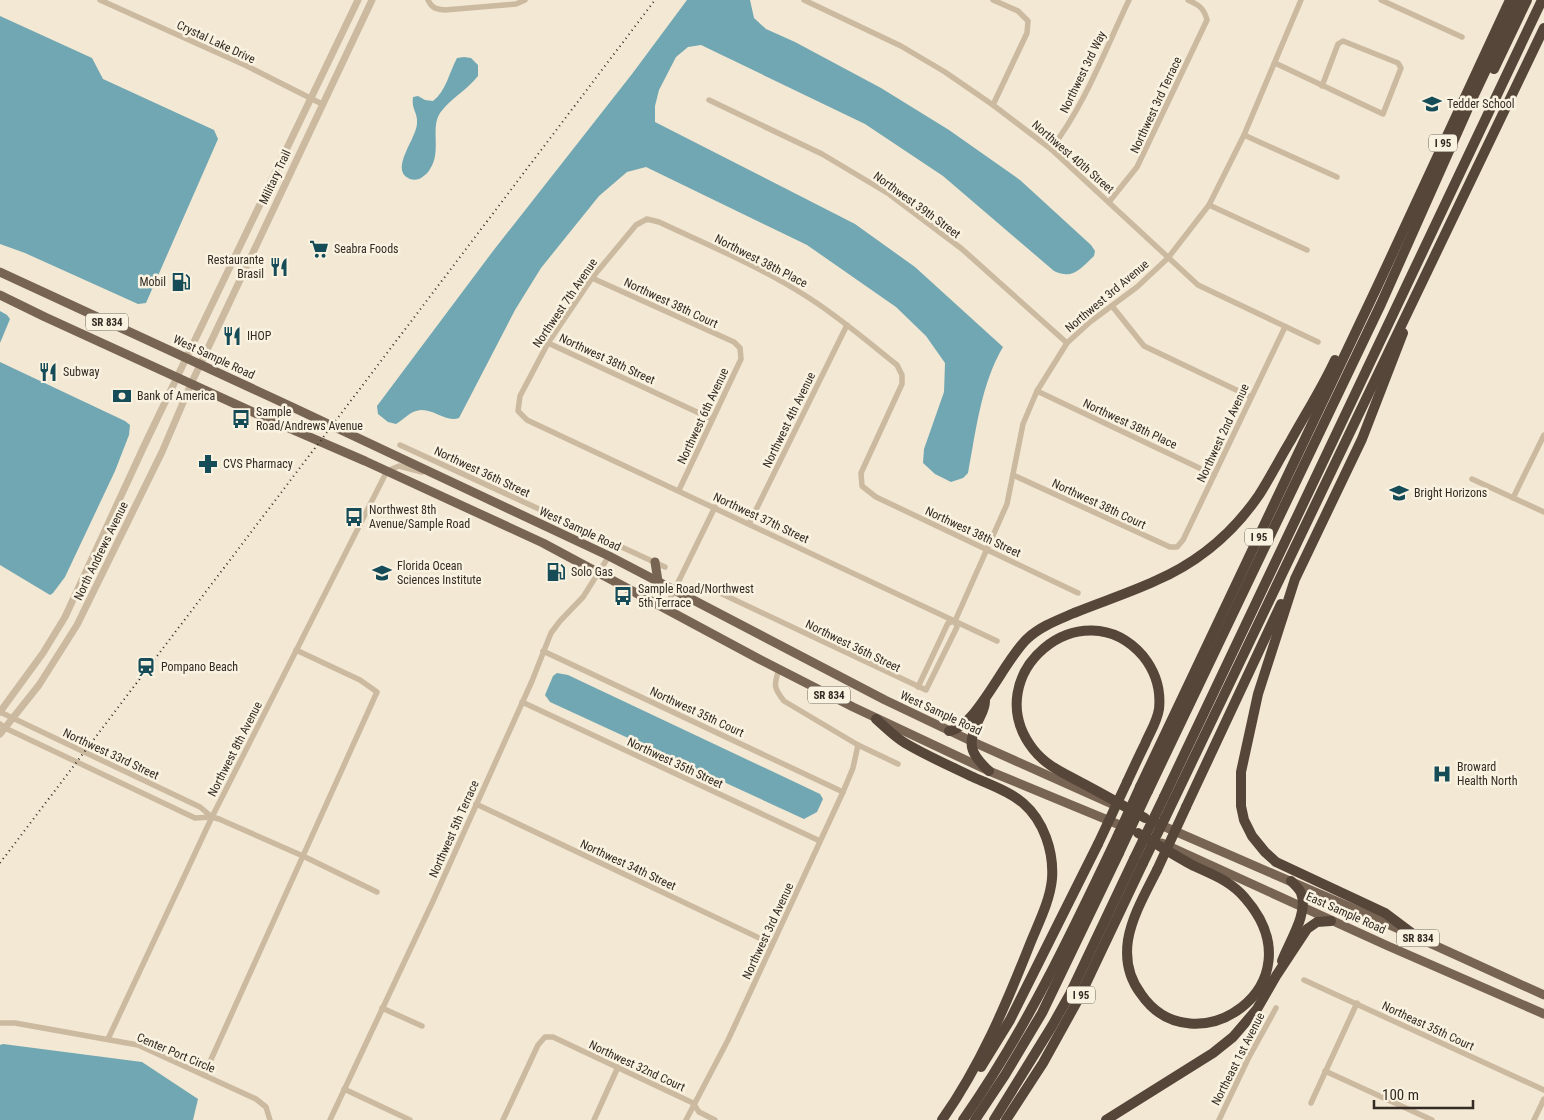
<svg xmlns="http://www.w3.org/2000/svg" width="1544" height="1120" viewBox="0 0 1544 1120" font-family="'Roboto Condensed',sans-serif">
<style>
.water{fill:#71a7b2}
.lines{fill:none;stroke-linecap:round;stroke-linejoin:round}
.minor{stroke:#cbb9a0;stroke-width:5.5}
.tertiary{stroke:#cbb9a0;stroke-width:7}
.primary{stroke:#786453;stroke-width:9}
.motorway{stroke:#56463a;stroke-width:10}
.rail{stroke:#342b24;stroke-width:2;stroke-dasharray:1 4;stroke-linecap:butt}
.motorway-bridge{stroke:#56463a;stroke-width:10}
.labels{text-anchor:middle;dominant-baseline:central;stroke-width:5;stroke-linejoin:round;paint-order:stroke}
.shield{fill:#faf2e0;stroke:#6f675c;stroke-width:1}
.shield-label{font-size:11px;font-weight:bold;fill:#342b24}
.street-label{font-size:12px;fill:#342b24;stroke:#faf2e0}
.poi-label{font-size:12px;fill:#342b24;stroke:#faf2e0;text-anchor:start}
</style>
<rect width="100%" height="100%" fill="#f2e8d4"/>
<g class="water">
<path d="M687 0H750L754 18 766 29 795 42 881 88 949 130 1020 180 1091 245 1095 251 1094 256C1080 269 1073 280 1054 271L943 176 865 124 701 45 688 47 676 57 659 90 655 106V122L855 224 915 267 1003 347C981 384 976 431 968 473L963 478 951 482 935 474 923 463 924 449 944 392 945 363 926 336 896 307 807 245 646 167 627 172 599 196 541 268 515 310 459 418C444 423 432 406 416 411 410 412 402 421 396 424L388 422 378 414 377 406 493 251 632 74Z"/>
<path d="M0 16 92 58 103 79 214 130 218 139 146 303 138 304 25 253 0 244Z"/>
<path d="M464 57 471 58 478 65V76C467 90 450 99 440 113 430 128 442 152 430 169 428 173 423 177 419 179 415 180 411 180 408 178 390 168 417 138 417 123 418 113 411 109 413 97L418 96 425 100 433 101C446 91 449 73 457 58Z"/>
<path d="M0 311 7 315 10 319 0 343Z"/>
<path d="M0 362 125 421 130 425 129 435 115 471 65 577 53 593 50 595 0 565Z"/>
<path d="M557 673 568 675 820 794 823 799 817 812 804 819 550 702 545 695 553 676Z"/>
<path d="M3 1044 142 1062 198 1099 193 1120H0V1045Z"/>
</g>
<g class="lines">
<g class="minor">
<path d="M100 0 247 66 322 104"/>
<path d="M428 0C432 9 437 9 445 10L516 4 525 0"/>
<path d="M804 0 901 46 945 72 993 105 1051 149 1198 285 1318 342"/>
<path d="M1381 0 1462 37"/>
<path d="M1275 63 1383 114 1401 68 1398 63 1343 41 1338 44 1322 86"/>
<path d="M709 100 822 154 889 194 962 249 1067 343"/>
<path d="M993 105 1027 33 1028 21 1018 11 993 0"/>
<path d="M1244 135 1337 177"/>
<path d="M1051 149C1085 105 1105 50 1129 0"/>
<path d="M1109 202 1137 167 1207 20C1204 8 1199 5 1188 0"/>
<path d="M1209 205 1307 250"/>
<path d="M592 278 734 342 740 348 741 359 679 490"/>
<path d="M1112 306 1144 346 1251 397"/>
<path d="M548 343 712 419"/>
<path d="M1037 391 1214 475"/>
<path d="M400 445 665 567"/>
<path d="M1013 475 1170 547H1177L1183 540 1285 327"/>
<path d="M1472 479 1544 512"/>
<path d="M1513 498 1544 435"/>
<path d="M749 524 847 325"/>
<path d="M718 592 926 690 957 627 955 621 1007 504 1023 424 1037 391 1067 343 1090 322 1137 287 1168 258 1209 205 1244 135 1301 0"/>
<path d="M665 609 715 507"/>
<path d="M997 641 527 420 518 411 520 396 548 343 592 278 636 225 647 219 659 222C708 245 759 266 806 296 838 316 867 341 897 365L902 375V384L861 473 862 486 876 497 1078 593"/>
<path d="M543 651 843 792"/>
<path d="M779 669C774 685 773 687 784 701L858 745 898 764"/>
<path d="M918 687 948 623 955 621"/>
<path d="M522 702 820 841"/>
<path d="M0 712 200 807 212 817"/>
<path d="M0 724 5 728 195 818 212 817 219 819 303 856 377 892"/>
<path d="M476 804 772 944"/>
<path d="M1304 980 1544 1090"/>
<path d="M382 1008 422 1026"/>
<path d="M0 1023H15L138 1045 256 1099 266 1107 270 1120"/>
<path d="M108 1039 212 817 387 471 399 466 422 472"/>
<path d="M1325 1071 1432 1120"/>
<path d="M204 1075 377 692 360 680 296 650"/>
<path d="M344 1089 410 1120"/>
<path d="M1311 1103 1357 1003"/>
<path d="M330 1120 433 901 532 681 551 633 560 621 583 597 609 556"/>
<path d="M503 1120 538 1045 545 1037H553L693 1103 699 1112 715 1120"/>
<path d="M594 1120 618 1067"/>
<path d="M686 1120 728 1040 843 792 853 768 858 745"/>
<path d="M1219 1120 1248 1059 1276 1008"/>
<path d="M1534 1120 1544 1099"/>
</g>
<g class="tertiary">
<path d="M0 712 43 653 65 617 145 444 358 0"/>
<path d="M0 734 39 685 77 625 162 452 191 384 372 0"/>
</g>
<g class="primary">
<path d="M0 272 290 406 609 556 885 700 971 741 1114 805"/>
<path d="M0 295 45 317 268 419 365 461 543 543 759 659 853 707 989 771 1127 828"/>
<path d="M655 562 658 581"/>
<path d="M1156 823 1368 915 1544 995"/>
<path d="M1162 843 1388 946 1544 1014"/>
</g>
<g class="motorway">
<path d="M1494 69 1527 0"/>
<path d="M1403 333 1362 439 1295 579 1258 694 1241 772V806L1244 820 1252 836 1265 852 1276 862 1385 913 1417 937"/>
<path d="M985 701C985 708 982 713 979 719 967 743 969 753 989 771"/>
<path d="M876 719C885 727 895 737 905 743 927 756 950 766 973 777 990 785 1009 791 1023 803 1044 821 1054 852 1052 879 1050 901 1038 924 1030 944 1006 1005 980 1066 942 1120"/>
<path d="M949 731C977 727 1005 658 1028 638 1041 626 1058 620 1074 613 1101 602 1129 593 1155 581 1197 563 1233 533 1259 495 1270 478 1280 458 1291 440 1306 413 1322 388 1335 360"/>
<path d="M1127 782C1133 769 1139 756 1145 744 1150 732 1157 722 1159 709 1161 690 1155 671 1143 656 1082 586 976 675 1033 749 1046 766 1064 773 1082 783 1103 794 1124 806 1145 818"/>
<path d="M1140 787 1377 287 1510 0"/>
<path d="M1148 791 1381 304 1473 97 1519 0"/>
<path d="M1164 797 1542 0"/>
<path d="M1186 807 1281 604"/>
<path d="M1165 818 1544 28"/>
<path d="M1138 833C1157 844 1175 856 1194 866 1213 875 1231 881 1245 898 1322 986 1193 1070 1141 994 1129 978 1125 960 1128 940 1132 916 1146 892 1157 870"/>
<path d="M1282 961C1289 942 1309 913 1301 893 1299 888 1295 885 1291 881"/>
<path d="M981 1067 1010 1020 1098 844"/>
<path d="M963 1120C1026 1030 1072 932 1119 833"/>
<path d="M975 1120 1005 1075 1042 1013 1119 853"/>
<path d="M994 1120 1052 1026 1070 994 1134 859"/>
<path d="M1006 1120 1043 1063 1079 998 1143 863"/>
<path d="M1106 1120 1213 1053 1233 1037 1257 1009 1276 976 1307 929 1317 922 1331 921"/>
</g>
<path class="rail" d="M0 863 655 0"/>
<g class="motorway-bridge">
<path d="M1119 833 1140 787"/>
<path d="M1098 844 1127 782"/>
<path d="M1119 853 1148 791"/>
<path d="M1134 859 1164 797"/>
<path d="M1143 863 1165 818"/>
<path d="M1157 870 1186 807"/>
</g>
</g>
<defs>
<g id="school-bare" transform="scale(1.5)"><path d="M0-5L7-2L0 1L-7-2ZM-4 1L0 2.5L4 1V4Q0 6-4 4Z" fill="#164b58" stroke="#faf2e0" stroke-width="2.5" paint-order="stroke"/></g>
<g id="supermarket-bare" transform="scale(1.5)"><path d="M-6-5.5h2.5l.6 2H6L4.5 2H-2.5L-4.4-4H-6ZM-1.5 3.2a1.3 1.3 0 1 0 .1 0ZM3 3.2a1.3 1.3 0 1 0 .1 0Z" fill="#164b58" stroke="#faf2e0" stroke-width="2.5" paint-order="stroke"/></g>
<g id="restaurant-bare" transform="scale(1.5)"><path d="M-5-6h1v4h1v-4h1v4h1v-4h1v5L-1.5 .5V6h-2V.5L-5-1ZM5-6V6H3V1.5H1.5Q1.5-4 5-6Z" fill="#164b58" stroke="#faf2e0" stroke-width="2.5" paint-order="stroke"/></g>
<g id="fuel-bare" transform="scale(1.5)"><path d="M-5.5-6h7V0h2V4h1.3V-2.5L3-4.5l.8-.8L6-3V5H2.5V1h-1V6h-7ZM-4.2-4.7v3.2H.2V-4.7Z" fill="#164b58" stroke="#faf2e0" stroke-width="2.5" paint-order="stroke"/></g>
<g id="bank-bare" transform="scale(1.5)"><path d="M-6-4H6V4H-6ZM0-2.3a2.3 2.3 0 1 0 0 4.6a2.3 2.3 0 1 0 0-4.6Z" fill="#164b58" stroke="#faf2e0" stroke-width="2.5" paint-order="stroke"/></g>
<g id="bus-bare" transform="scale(1.5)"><path d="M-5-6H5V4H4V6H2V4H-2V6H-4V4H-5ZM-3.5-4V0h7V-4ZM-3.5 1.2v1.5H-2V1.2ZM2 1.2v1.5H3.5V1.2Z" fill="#164b58" stroke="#faf2e0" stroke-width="2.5" paint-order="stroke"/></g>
<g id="pharmacy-bare" transform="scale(1.5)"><path d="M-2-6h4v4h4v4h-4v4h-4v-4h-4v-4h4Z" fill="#164b58" stroke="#faf2e0" stroke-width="2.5" paint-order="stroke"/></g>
<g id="station-bare" transform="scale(1.5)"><path d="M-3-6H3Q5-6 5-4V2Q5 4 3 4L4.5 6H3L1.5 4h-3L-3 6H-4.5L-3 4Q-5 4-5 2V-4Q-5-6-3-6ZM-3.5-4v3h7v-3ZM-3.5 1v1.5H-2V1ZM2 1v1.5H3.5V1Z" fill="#164b58" stroke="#faf2e0" stroke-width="2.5" paint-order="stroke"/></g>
<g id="hospital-bare" transform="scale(1.5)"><path d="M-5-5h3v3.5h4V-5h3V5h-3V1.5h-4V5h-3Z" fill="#164b58" stroke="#faf2e0" stroke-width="2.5" paint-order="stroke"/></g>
</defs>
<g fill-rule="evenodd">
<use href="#school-bare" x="1432" y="104"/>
<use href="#supermarket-bare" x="319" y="249"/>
<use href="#restaurant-bare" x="279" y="267"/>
<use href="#fuel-bare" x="181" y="282"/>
<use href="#restaurant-bare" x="232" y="336"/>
<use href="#restaurant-bare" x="48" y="372"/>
<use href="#bank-bare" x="122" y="396"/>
<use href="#bus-bare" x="241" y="419"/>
<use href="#pharmacy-bare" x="208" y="464"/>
<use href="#school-bare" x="1399" y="493"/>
<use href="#bus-bare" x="354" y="517"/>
<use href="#fuel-bare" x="556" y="572"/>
<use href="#school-bare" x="382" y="573"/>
<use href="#bus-bare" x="623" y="596"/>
<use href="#station-bare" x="146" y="667"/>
<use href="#hospital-bare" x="1442" y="774"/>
</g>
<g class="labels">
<g class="shield">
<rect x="1429" y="134.5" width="28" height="17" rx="4"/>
<rect x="86" y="313.5" width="42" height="17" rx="4"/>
<rect x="1245" y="528.5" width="28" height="17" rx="4"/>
<rect x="808" y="686.5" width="42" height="17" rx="4"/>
<rect x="1397" y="929.5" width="42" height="17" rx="4"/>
<rect x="1067" y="986.5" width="28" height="17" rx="4"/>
</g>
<g class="shield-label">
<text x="1443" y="143">I 95</text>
<text x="107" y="322">SR 834</text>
<text x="1259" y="537">I 95</text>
<text x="829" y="695">SR 834</text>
<text x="1418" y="938">SR 834</text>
<text x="1081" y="995">I 95</text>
</g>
<g class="street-label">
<text transform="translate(216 42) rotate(25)">Crystal Lake Drive</text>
<text transform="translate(1083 72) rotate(-64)">Northwest 3rd Way</text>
<text transform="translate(1156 105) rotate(-65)">Northwest 3rd Terrace</text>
<text transform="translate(1073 157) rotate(41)">Northwest 40th Street</text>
<text transform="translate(275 177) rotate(-65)">Military Trail</text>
<text transform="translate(917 205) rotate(36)">Northwest 39th Street</text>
<text transform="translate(761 261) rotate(27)">Northwest 38th Place</text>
<text transform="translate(1107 296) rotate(-40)">Northwest 3rd Avenue</text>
<text transform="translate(565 303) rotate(-56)">Northwest 7th Avenue</text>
<text transform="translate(671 303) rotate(25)">Northwest 38th Court</text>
<text transform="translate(214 357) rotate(25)">West Sample Road</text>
<text transform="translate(607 359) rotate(25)">Northwest 38th Street</text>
<text transform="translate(703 416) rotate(-65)">Northwest 6th Avenue</text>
<text transform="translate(789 420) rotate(-64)">Northwest 4th Avenue</text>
<text transform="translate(1130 424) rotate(25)">Northwest 38th Place</text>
<text transform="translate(1223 433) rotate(-65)">Northwest 2nd Avenue</text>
<text transform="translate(482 472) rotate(25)">Northwest 36th Street</text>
<text transform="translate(1099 504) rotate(25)">Northwest 38th Court</text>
<text transform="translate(761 518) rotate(25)">Northwest 37th Street</text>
<text transform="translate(580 529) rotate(25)">West Sample Road</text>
<text transform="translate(973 532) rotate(25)">Northwest 38th Street</text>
<text transform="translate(101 551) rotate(-64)">North Andrews Avenue</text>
<text transform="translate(853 646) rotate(26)">Northwest 36th Street</text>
<text transform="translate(697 712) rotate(25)">Northwest 35th Court</text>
<text transform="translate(941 713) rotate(25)">West Sample Road</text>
<text transform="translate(235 749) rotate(-63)">Northwest 8th Avenue</text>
<text transform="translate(111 754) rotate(25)">Northwest 33rd Street</text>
<text transform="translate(675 763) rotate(25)">Northwest 35th Street</text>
<text transform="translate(454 829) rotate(-66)">Northwest 5th Terrace</text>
<text transform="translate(628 865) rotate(25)">Northwest 34th Street</text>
<text transform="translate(1346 913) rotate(24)">East Sample Road</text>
<text transform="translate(768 931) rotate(-65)">Northwest 3rd Avenue</text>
<text transform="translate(1428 1026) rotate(25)">Northeast 35th Court</text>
<text transform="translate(176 1053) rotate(23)">Center Port Circle</text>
<text transform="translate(1238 1059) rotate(-63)">Northeast 1st Avenue</text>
<text transform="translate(637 1066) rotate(25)">Northwest 32nd Court</text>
</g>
<g class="poi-label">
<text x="1447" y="104">Tedder School</text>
<text x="334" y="249">Seabra Foods</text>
<text x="264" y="260" text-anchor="end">Restaurante<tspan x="264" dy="14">Brasil</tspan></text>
<text x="166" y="282" text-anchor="end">Mobil</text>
<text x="247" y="336">IHOP</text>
<text x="63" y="372">Subway</text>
<text x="137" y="396">Bank of America</text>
<text x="256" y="412">Sample<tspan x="256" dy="14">Road/Andrews Avenue</tspan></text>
<text x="223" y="464">CVS Pharmacy</text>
<text x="1414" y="493">Bright Horizons</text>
<text x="369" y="510">Northwest 8th<tspan x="369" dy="14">Avenue/Sample Road</tspan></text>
<text x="397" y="566">Florida Ocean<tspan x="397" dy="14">Sciences Institute</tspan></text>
<text x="571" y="572">Solo Gas</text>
<text x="638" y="589">Sample Road/Northwest<tspan x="638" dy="14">5th Terrace</tspan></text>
<text x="161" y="667">Pompano Beach</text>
<text x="1457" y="767">Broward<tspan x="1457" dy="14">Health North</tspan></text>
</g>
</g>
<path d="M1374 1100v8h99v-8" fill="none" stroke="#342b24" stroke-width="2.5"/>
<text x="1382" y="1100" font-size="15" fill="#342b24" stroke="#faf2e0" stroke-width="4" paint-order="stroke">100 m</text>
</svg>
